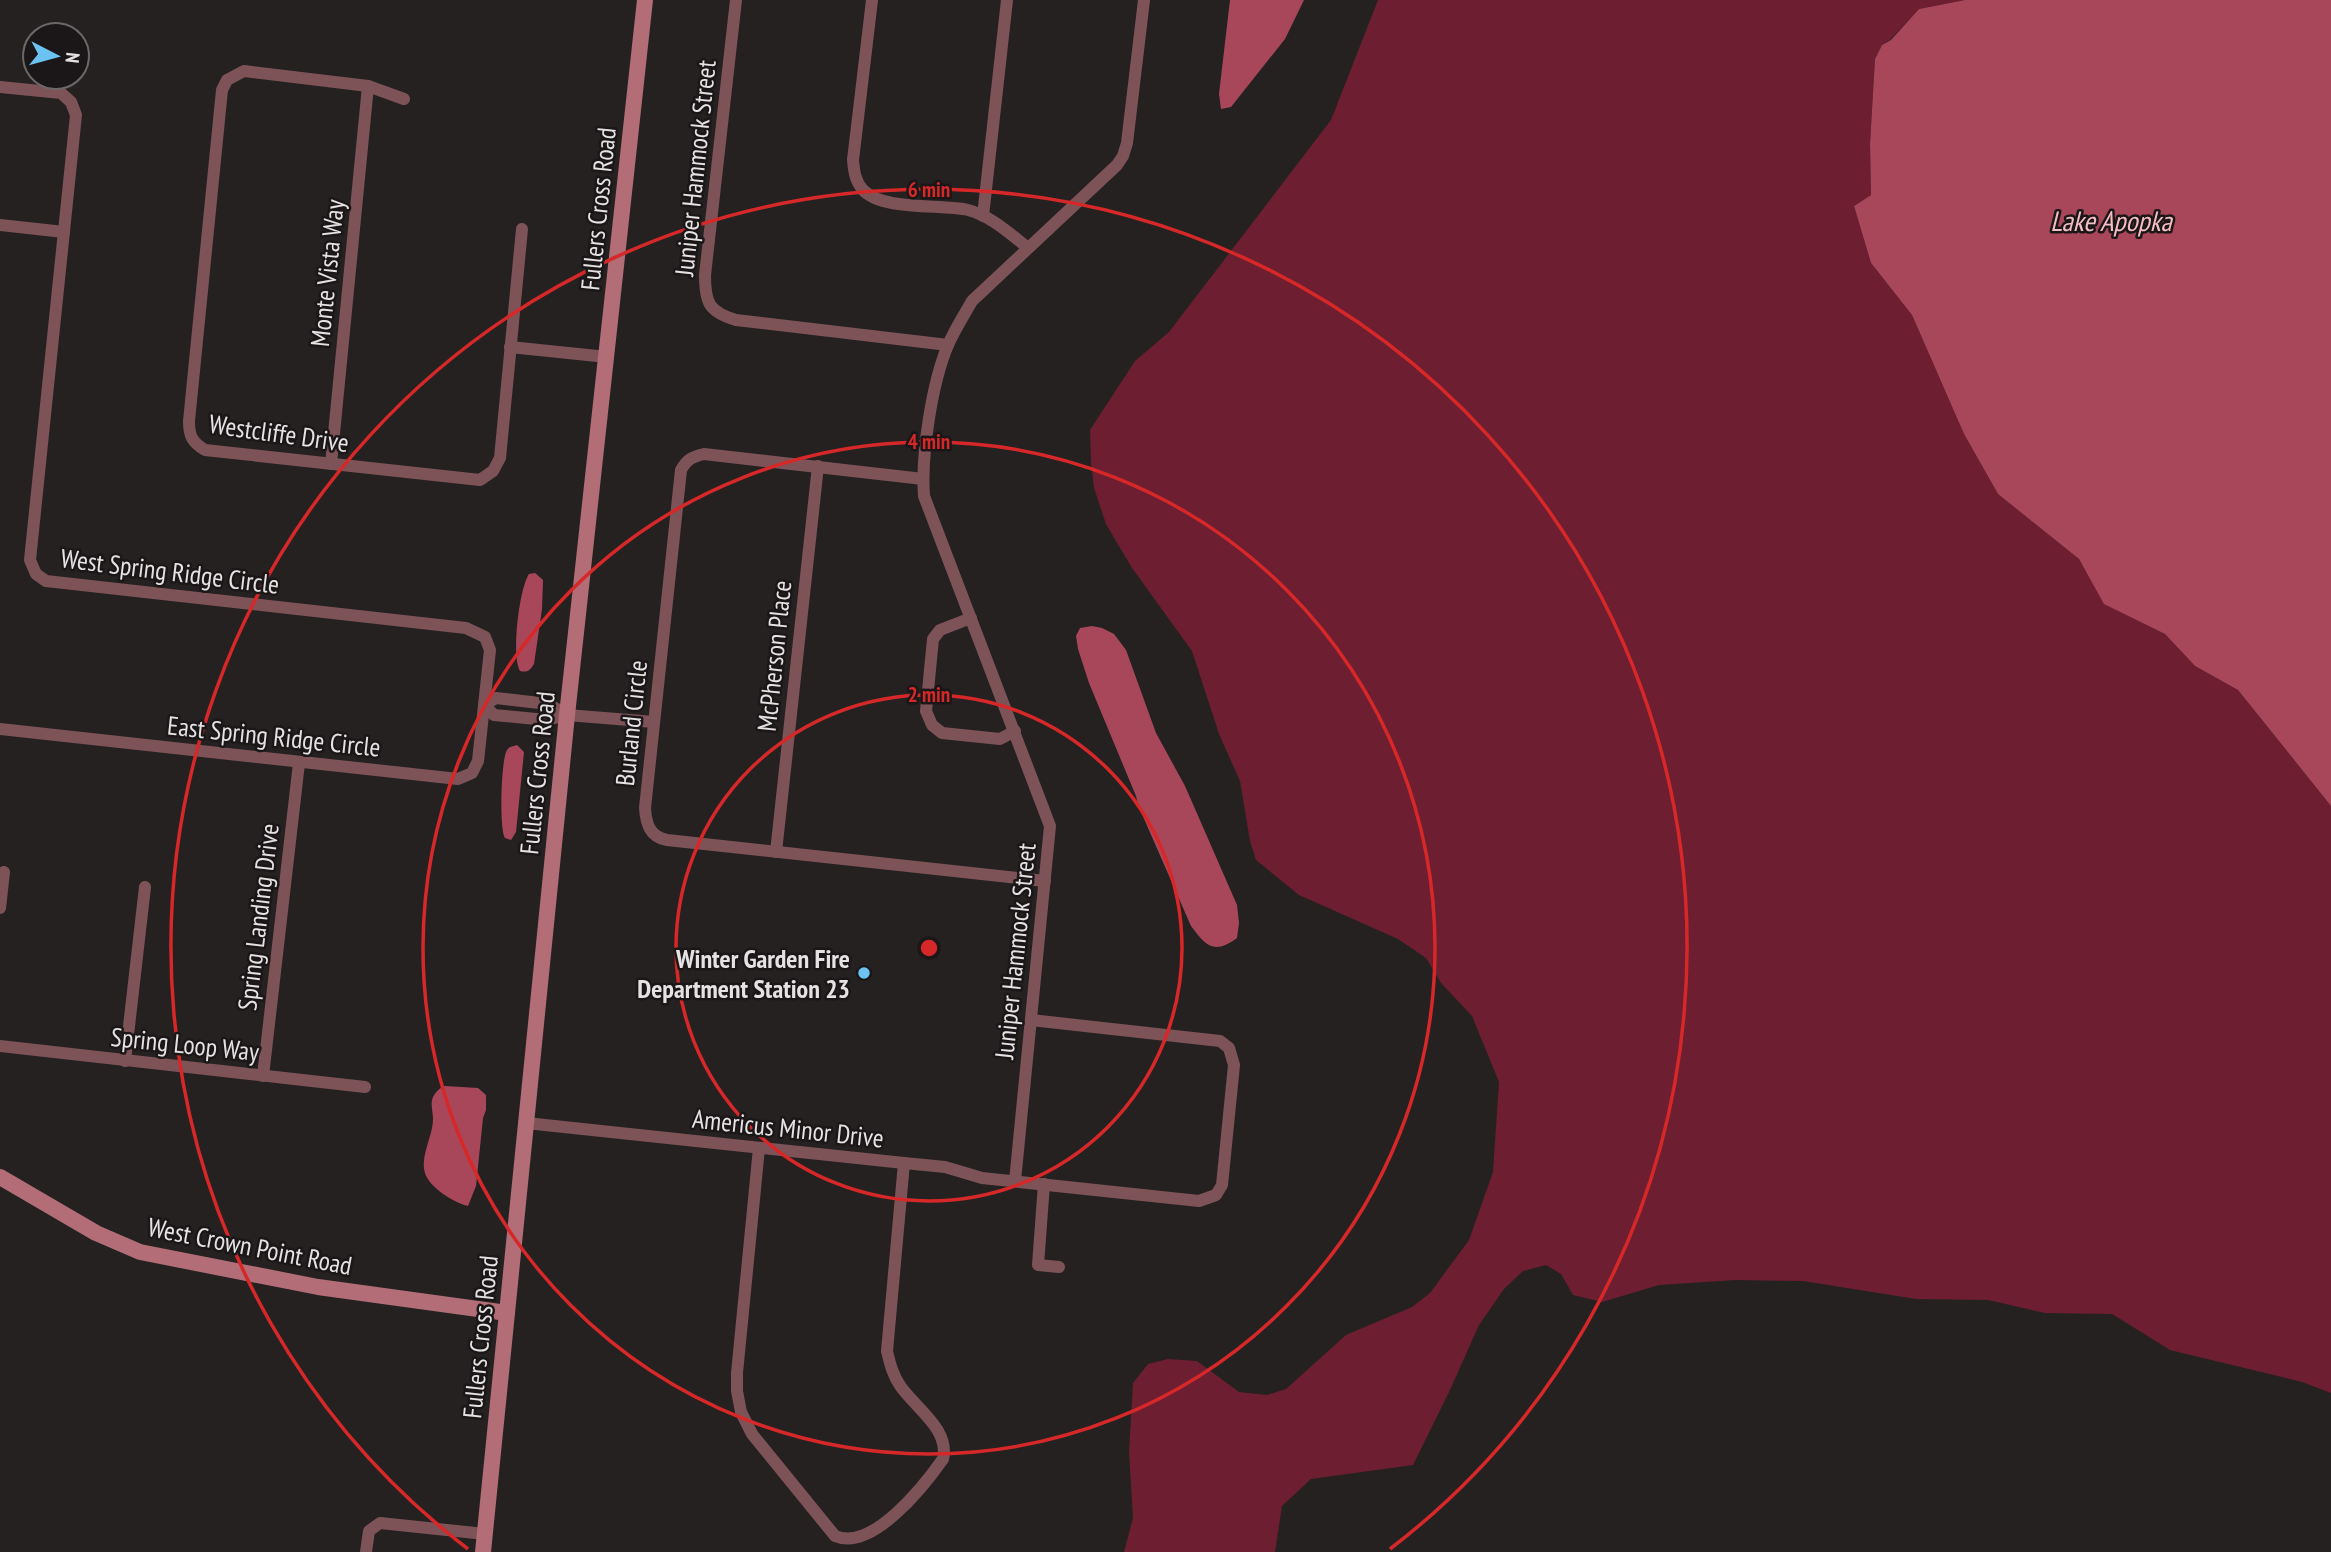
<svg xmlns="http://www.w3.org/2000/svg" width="2331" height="1552" viewBox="0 0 2331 1552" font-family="'PT Sans Narrow',sans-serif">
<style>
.green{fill:#6d1e30}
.water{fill:#a9475a}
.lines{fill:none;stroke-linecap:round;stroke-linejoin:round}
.street{stroke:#7e5358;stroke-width:12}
.secondary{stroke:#b26d77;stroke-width:16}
.ring{fill:none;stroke:#d62828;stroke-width:3.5}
.poi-dot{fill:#6cc3f2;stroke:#1b1718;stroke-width:2.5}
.labels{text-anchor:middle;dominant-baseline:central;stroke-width:5;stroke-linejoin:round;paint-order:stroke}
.street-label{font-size:26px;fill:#e5e2e3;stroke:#1b1718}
.poi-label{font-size:26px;font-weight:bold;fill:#e5e2e3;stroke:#1b1718;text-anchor:end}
.water-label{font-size:28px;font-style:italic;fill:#f4bdc3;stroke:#1b1718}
.centre{fill:#d62828;stroke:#1b1718;stroke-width:3.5}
.ring-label{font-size:21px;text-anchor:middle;font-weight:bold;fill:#d62828;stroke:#1b1718;stroke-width:5;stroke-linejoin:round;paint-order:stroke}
</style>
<rect width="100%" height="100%" fill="#252121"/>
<path class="green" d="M1378 0H1965L1919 9 1890 40 1882 45 1875 59 1870 144 1871 195 1854 206 1871 263 1912 315 1964 434 1998 494 2079 559 2105 604 2165 634 2195 666 2238 690 2331 806V1393L2302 1382 2170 1350 2112 1314 2045 1313 1988 1300 1916 1299 1803 1281 1736 1280 1659 1285 1602 1302 1573 1295 1561 1274 1546 1265 1523 1271 1504 1289 1479 1325 1450 1390 1413 1465 1311 1479 1282 1506 1275 1552H1124L1133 1518 1129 1452 1133 1383 1148 1364 1168 1359 1197 1361 1239 1392 1267 1395 1286 1389 1346 1335 1412 1307 1430 1293 1469 1240 1493 1172 1499 1082 1472 1016 1441 983 1426 958 1398 939 1299 895 1256 860 1250 841 1240 781 1219 734 1192 651 1132 568 1106 524 1094 488 1091 463 1090 430 1135 361 1169 332 1331 120Z"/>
<g class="water">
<path d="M1230 0H1304L1285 39 1231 107 1221 109 1219 94Z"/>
<path d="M1965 0H2331V806L2238 690 2195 666 2165 634 2104 604 2079 559 1998 494 1964 434 1912 315 1871 263 1854 206 1871 195 1870 144 1875 59 1882 45 1891 40 1919 9Z"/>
<path d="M535 573 543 580 542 609 534 664C530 670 528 673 520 671 511 656 519 589 529 574Z"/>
<path d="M1092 626 1102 628 1114 634 1126 650 1156 733 1185 786 1237 905 1239 923 1237 938C1214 955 1206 946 1191 926L1138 805 1136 796 1089 683 1078 649 1076 636 1080 628Z"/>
<path d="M517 745 524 752 516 832 511 840 505 838C499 830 501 759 507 750 510 746 512 747 517 745Z"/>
<path d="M445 1086 478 1088 486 1095V1110L483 1118 476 1186 468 1206C454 1203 429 1187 425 1173 420 1156 433 1136 433 1119 433 1111 430 1104 433 1097 436 1091 440 1088 445 1086Z"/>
</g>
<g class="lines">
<g class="street">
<path d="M736 0 705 275C705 303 709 312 736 320L948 345"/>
<path d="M872 0 853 160C854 171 855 181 863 190 883 211 940 204 968 210 991 216 1009 233 1027 247"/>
<path d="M0 87 61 93 71 102 76 115 30 560 36 574 46 581 466 628 485 637 490 650 478 761 472 773 458 779 0 729"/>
<path d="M404 99 368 86 244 71 227 80 222 90 189 421C189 436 192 442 205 450L480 480 493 471 500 458 522 229"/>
<path d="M983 216 1007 0"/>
<path d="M0 225 64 232"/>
<path d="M510 347 607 357"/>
<path d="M331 464 368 86"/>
<path d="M923 479 704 454C692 457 687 459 681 470L645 808C646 824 650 837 667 840L1045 881"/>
<path d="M971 618 940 630 933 639 926 711 932 725 942 733 1000 739 1015 731"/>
<path d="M484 705 494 715 546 720 567 715 654 722"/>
<path d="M484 705 496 698 548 704 567 715"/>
<path d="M776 852 818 466"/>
<path d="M0 908 4 872"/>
<path d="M0 1046 365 1087"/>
<path d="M125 1061 145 887"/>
<path d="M263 1076 299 763"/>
<path d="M526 1123 904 1163 945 1167 982 1178 1199 1201 1216 1195 1222 1185 1234 1065 1229 1048 1220 1041 1031 1020"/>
<path d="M759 1148 737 1373V1391L741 1412 752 1434 835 1536C872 1552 924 1486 943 1459 950 1430 917 1409 901 1387 893 1376 890 1364 887 1351L904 1163"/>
<path d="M1015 1181 1050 826 924 496C921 454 932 383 948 345 955 329 964 315 972 301L1117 165 1123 156 1127 143 1144 0"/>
<path d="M1044 1184 1038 1265 1059 1267"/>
<path d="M366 1552 369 1531 380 1523 485 1534"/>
</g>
<g class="secondary">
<path d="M0 1177 96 1233 140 1252 318 1287 507 1313"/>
<path d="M483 1552 567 715 645 0"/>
</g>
</g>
<g class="ring">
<circle cx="929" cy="948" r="253"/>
<circle cx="929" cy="948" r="506"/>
<path d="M468 1549A758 758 0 1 1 1390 1549"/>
</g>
<circle class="poi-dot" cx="864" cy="973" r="7"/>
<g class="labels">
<g class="street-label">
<text transform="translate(695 168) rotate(-84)">Juniper Hammock Street</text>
<text transform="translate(598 209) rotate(-84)">Fullers Cross Road</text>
<text transform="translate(327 273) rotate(-84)">Monte Vista Way</text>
<text transform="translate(279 433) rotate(8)">Westcliffe Drive</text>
<text transform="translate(170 571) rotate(7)">West Spring Ridge Circle</text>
<text transform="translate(774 656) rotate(-84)">McPherson Place</text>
<text transform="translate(631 723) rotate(-84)">Burland Circle</text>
<text transform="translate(274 736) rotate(6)">East Spring Ridge Circle</text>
<text transform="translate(537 773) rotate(-84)">Fullers Cross Road</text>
<text transform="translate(258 917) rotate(-83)">Spring Landing Drive</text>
<text transform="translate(1015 951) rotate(-84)">Juniper Hammock Street</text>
<text transform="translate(185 1044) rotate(6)">Spring Loop Way</text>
<text transform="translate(788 1128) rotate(6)">Americus Minor Drive</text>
<text transform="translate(250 1246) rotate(11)">West Crown Point Road</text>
<text transform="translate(480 1337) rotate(-84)">Fullers Cross Road</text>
</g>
<g class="poi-label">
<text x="850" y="958">Winter Garden Fire<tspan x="850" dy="30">Department Station 23</tspan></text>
</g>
<g class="water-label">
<text x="2111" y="220">Lake Apopka</text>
</g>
</g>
<circle cx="929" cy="948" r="10" class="centre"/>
<g class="ring-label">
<text x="929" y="197">6 min</text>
<text x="929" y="449">4 min</text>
<text x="929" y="702">2 min</text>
</g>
<g transform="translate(56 56) rotate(96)"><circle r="33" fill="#1b1718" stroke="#6c6869" stroke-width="2"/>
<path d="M0-5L12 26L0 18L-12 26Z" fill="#6cc3f2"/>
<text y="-10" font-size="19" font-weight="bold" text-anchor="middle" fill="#e5e2e3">N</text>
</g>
</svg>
